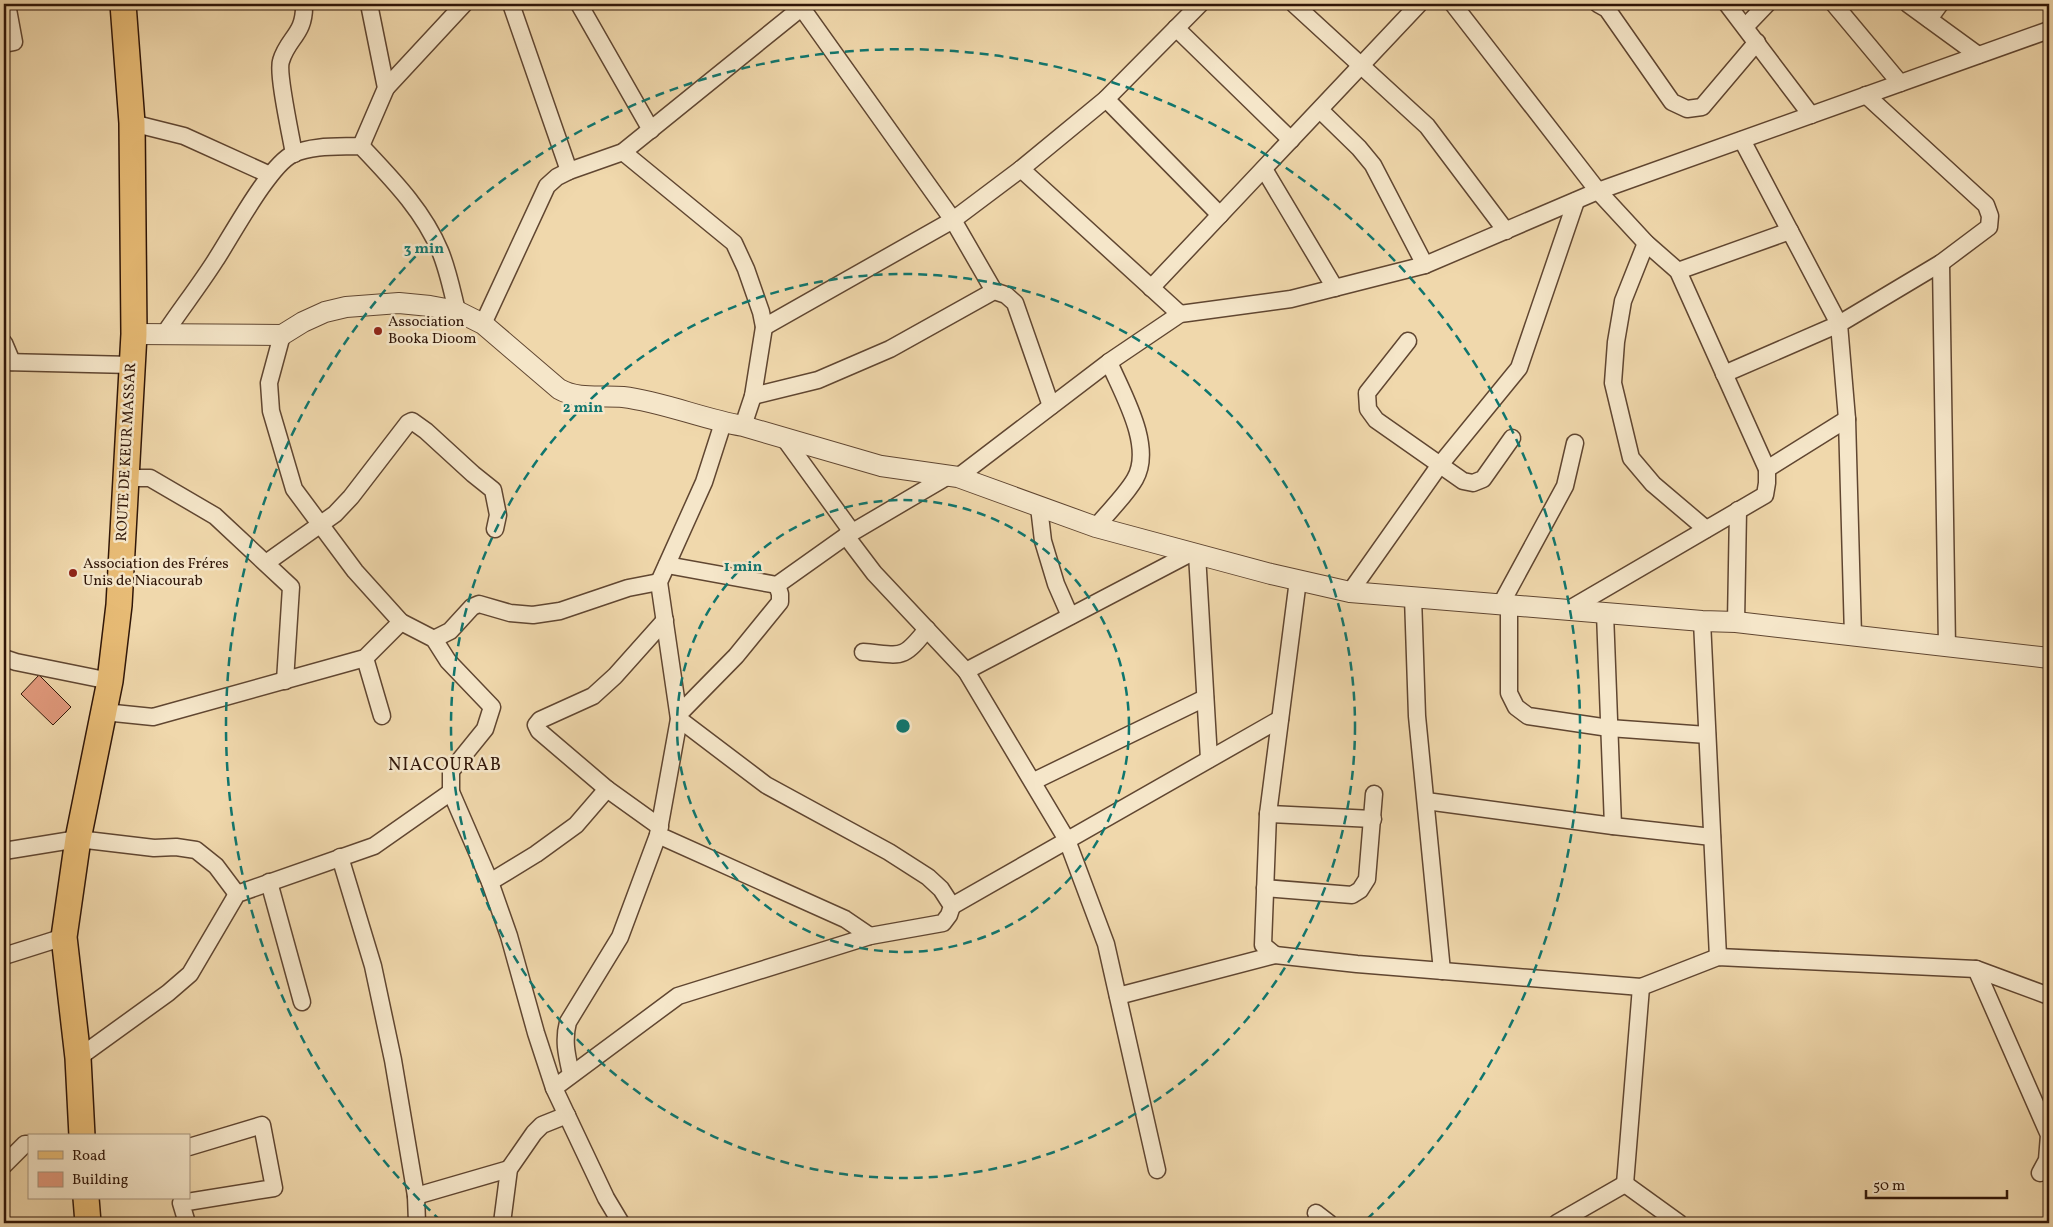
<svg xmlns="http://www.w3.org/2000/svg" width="2053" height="1227" viewBox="0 0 2053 1227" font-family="Vollkorn,serif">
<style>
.building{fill:#e29a7d;stroke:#301608}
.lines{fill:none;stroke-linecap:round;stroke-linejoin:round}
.minor-casing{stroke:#604631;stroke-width:19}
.tertiary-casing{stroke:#604631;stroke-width:22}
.primary-casing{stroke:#301608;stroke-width:28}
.minor{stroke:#f5e6c9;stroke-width:16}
.tertiary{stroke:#f5e6c9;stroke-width:20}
.primary{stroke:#e8bc76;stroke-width:25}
.ring{fill:none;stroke:#0f766e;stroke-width:2.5;stroke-dasharray:9 6}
.poi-dot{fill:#8f2418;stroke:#f5e6c9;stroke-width:2}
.labels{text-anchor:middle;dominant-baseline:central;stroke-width:5;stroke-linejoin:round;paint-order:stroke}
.poi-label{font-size:15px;fill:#301608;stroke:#f5e6c9;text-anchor:start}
.street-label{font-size:15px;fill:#301608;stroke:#f5e6c9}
.quarter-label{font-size:18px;letter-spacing:1px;fill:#301608;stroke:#f5e6c9}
.centre{fill:#0f766e;stroke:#f5e6c9;stroke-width:2.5}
.ring-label{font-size:15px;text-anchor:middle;font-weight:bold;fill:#0f766e;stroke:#f5e6c9;stroke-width:5;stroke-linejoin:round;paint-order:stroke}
</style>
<rect width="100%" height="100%" fill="#f0d8ac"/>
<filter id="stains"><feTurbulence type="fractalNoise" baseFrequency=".004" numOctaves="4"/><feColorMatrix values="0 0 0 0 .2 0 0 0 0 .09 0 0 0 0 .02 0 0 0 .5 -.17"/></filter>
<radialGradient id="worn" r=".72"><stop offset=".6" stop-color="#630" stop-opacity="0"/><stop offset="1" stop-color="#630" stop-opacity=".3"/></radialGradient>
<path class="building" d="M39 675 71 707 53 725 21 694Z"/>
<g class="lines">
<g class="minor-casing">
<g id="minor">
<path d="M511 4 569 171"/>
<path d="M579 4 651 130"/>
<path d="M799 4 953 220 994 291"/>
<path d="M1294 4 1427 126 1506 231"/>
<path d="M1453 4 1598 191 1646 243 1678 271 1767 469V483L1765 495 1568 610"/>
<path d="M1598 4 1607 9 1672 102 1687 109 1702 107 1757 42"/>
<path d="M1727 4 1811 115"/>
<path d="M1834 4 1900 83"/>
<path d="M1908 4 1978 55"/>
<path d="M1929 19 1940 4"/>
<path d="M1745 27 1767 4"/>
<path d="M1176 28 1291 140"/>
<path d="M4 44 14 42 7 4"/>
<path d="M386 88 464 4"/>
<path d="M1106 99 1220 215"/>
<path d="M1320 110 1359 148 1373 165 1425 265"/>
<path d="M132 123 184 136 270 175"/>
<path d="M361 146 386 88 369 4"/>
<path d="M623 152 734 243 746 269 761 312 764 327 753 396 743 426"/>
<path d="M294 154C291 136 277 73 281 61 288 37 305 35 304 4"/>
<path d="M1021 169 1180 314"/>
<path d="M1264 169 1335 288"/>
<path d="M1646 243 1623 301 1616 342 1613 383 1631 458 1653 484 1706 529"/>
<path d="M1941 263 1947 647"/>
<path d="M1678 271 1790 231"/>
<path d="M1151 288 1419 4"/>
<path d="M483 324 547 186 557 177 569 171 623 152 806 4"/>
<path d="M764 327 953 220 1021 169 1106 99 1200 4"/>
<path d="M165 333C181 309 199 286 215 261 231 237 269 165 293 154 313 145 339 147 361 146 391 178 423 210 440 251 448 270 452 291 457 311"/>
<path d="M282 335 269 383 271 411 294 489 355 571 401 622 434 639 448 661 492 707 485 729 451 771V792L490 882 509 936 536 1033 554 1088 606 1198 621 1223"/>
<path d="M1408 341 1367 393 1368 409 1376 420 1463 481 1473 483 1483 479 1512 438"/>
<path d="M4 343 12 362"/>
<path d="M4 362 132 365"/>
<path d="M1724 374 1839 324 1742 140"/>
<path d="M753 396 818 380 890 349 994 291 1006 295 1015 303 1051 406"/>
<path d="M784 438 852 532"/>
<path d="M1767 469 1847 419"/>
<path d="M958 477 1109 362 1180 314 1291 299 1425 265 1598 191 2049 30"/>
<path d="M126 478H150L215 516 291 587 285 681"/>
<path d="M1039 507 1043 541 1056 584 1070 616"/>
<path d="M1096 527C1108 512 1126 495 1135 479 1154 446 1122 393 1109 362"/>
<path d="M846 536 874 573 966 671"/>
<path d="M1197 554 1209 759"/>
<path d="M266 563 335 514 351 497 408 423 412 421 426 431 473 474 493 490 498 515 495 529"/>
<path d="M667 565 777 585 846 536 948 476"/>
<path d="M1350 592 1439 466 1519 368 1576 201"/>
<path d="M1413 597 1417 716 1442 971"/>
<path d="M1501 604 1565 486 1575 443"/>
<path d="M1509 605V693L1516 707 1528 716 1609 728 1707 735"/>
<path d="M1605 613 1613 826"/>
<path d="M1702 621 1718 957"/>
<path d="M1736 622 1738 510"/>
<path d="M1853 636 1847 419 1839 324 1941 263 1989 227 1990 216 1986 205 1866 95"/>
<path d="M434 639 450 631 472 607 479 604 510 613 533 615 560 611 628 588 659 582"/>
<path d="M863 652C902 655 902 661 927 629"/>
<path d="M4 658 16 662 110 681"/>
<path d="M365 658 382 716"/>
<path d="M104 712 153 717 365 658 401 622"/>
<path d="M679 714 736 656 780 602V594L777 585"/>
<path d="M1034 781 1205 698"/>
<path d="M1426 801 1613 826 1712 837"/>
<path d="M1268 814 1373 819"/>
<path d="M660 827 607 789 539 731 536 725 540 720 593 696 615 676 665 620"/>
<path d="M658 835 845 919 870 936"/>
<path d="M4 851 78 839 154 848 176 847 196 850 216 866 237 894"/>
<path d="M340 857 373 966 393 1060 416 1196 417 1223"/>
<path d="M269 882 302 1002"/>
<path d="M490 882 536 854 576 825 607 789"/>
<path d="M1265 888 1352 895 1360 890 1367 879 1374 794"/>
<path d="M952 906 1280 719"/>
<path d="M1275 955 1263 945 1268 814 1298 580"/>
<path d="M4 956 64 937"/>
<path d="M1976 969 2049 1135 2047 1160 2040 1173"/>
<path d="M1118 996 1275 955 1357 964 1641 987 1718 957 1976 969 2049 996"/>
<path d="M78 1058 168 993 190 974 237 894 374 846 451 792"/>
<path d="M571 1074C567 1056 563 1041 568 1022L620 937 658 835 679 719 659 582 704 482 723 423"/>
<path d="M554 1088 678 996 870 936 943 923 949 915 952 906 941 889 928 877 889 852 766 785 679 719"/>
<path d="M4 1165 25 1144H29"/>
<path d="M1157 1170 1106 944 1067 840 966 671 1191 553"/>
<path d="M1625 1184 1641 987"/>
<path d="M1625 1184 1679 1223"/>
<path d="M416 1196 509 1169"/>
<path d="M1316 1213 1329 1223"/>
<path d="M187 1223 181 1203 274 1188 262 1125 189 1147"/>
<path d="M502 1223 509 1169 534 1133 542 1125 567 1115"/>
<path d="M1557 1223 1625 1184"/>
</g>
</g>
<g class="tertiary-casing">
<path id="tertiary" d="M134 334 282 335 303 322 325 312 346 307 399 303 430 306 457 311 483 324 559 389C578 400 602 395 623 397 664 402 702 419 743 426L881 466 958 477 1096 527 1271 574 1350 592 1702 621 1736 622 2049 658"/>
</g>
<g class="primary-casing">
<g id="primary">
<path d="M82 1136 78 1058 64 937 78 839 110 681 119 605 134 334 132 123 123 4"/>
<path d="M86 1198 88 1223"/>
</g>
</g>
<use href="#minor" class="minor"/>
<use href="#tertiary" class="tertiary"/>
<use href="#primary" class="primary"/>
</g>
<g class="ring">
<circle cx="903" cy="726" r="226"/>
<circle cx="903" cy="726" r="452"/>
<path d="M441 1221A677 677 0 1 1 1365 1221"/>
</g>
<g class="poi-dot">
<circle cx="378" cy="331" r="5"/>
<circle cx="73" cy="573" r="5"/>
</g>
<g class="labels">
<g class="poi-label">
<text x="388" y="322">Association<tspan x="388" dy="17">Booka Dioom</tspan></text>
<text x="83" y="564">Association des Fréres<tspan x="83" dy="17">Unis de Niacourab</tspan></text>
</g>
<g class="street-label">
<text transform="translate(127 452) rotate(-87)">ROUTE DE KEUR MASSAR</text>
</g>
<g class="quarter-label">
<text x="445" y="765">NIACOURAB</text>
</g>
</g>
<circle cx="903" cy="726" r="8" class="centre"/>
<g class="ring-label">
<text x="424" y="253">3 min</text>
<text x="583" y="412">2 min</text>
<text x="743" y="571">1 min</text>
</g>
<rect width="2053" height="1227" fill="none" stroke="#f0d8ac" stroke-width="20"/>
<rect x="5" y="5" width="2043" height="1217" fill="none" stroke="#301608" stroke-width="2.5"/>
<rect x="10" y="10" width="2033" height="1207" fill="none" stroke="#301608"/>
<rect x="28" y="1134" width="162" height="65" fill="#f5e6c9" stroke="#a6937c"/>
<rect x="38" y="1151" width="25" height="8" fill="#e8bc76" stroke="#a6937c"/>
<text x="72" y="1160" font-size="15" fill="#301608">Road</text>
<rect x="38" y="1172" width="25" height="15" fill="#e29a7d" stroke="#a6937c"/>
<text x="72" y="1184" font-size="15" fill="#301608">Building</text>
<path d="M1866 1190v8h141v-8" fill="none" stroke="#301608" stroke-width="2.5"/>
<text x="1873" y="1190" font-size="15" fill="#301608" stroke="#f5e6c9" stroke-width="4" paint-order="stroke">50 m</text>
<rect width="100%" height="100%" filter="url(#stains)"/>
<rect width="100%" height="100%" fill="url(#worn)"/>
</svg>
